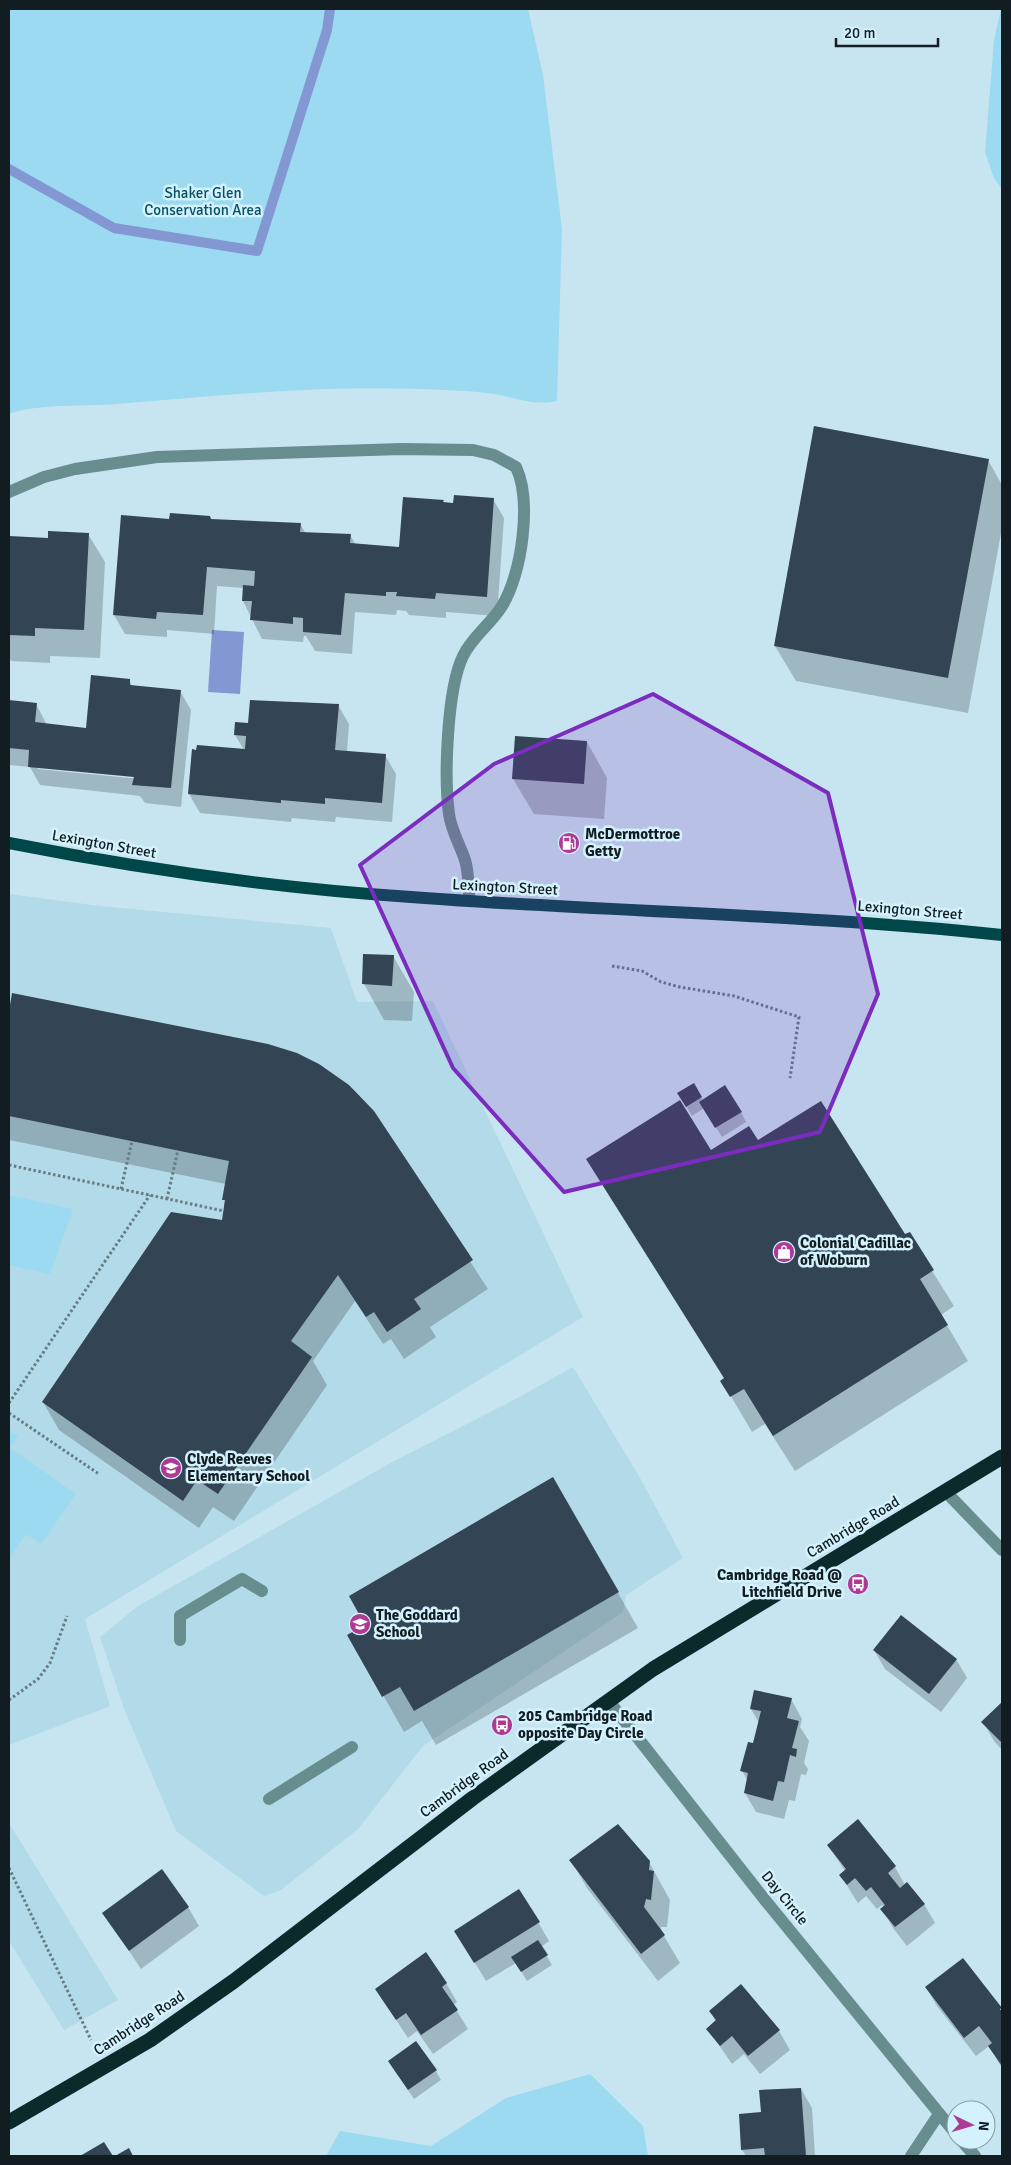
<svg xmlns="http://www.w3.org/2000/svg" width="1011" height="2165" viewBox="0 0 1011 2165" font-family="Signika,sans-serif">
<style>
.built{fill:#b3dae8}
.green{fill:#9bdaf0}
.water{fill:#8398d3}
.shadow{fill:#0003;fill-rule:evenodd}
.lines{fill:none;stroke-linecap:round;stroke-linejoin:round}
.stream{stroke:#8398d3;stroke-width:10}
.building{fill:#334454}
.path{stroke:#677b82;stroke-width:3;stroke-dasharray:2.5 2.5;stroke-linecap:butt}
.lane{stroke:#688d8e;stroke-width:12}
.street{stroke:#688d8e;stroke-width:12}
.primary{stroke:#00474a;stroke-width:12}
.highway{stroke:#0b2a2c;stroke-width:15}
.marked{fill:#7b2cbf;fill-opacity:0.2;stroke:#7b2cbf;stroke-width:4;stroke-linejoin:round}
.labels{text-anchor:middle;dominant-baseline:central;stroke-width:5;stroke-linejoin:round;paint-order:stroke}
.park-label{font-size:15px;fill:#065064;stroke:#d4f2fd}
.poi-label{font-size:15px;font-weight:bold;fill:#121d21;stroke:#d4f2fd;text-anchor:start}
.street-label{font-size:15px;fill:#121d21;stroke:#d4f2fd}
</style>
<rect width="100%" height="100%" fill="#c7e5f0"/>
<g class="built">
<path d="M9 894 100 906 331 928 357 1002 433 1001 583 1317 85 1619 110 1706 9 1745Z"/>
<path d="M573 1367 639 1476 683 1558 626 1595 623 1612 423 1746 358 1829 281 1890 264 1896 176 1831 124 1709 100 1637 138 1606 394 1461 512 1401Z"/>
<path d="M9 1823 118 2000 64 2030 9 1941Z"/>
</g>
<g class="green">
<path d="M9 9H528L543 75 562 229 557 401C534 406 517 398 494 394 470 390 443 390 419 389 318 385 218 396 117 404 84 407 39 403 9 414Z"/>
<path d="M1001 9H1002V189L994 178 985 152 994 40Z"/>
<path d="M9 1195 73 1209 50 1274 9 1265Z"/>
<path d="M9 1430 18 1436 10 1448 76 1494 41 1544 26 1534 9 1559Z"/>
<path d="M590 2074 643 2126 648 2156H326L340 2131 431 2146 506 2098Z"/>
</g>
<path class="water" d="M212 630 244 632 240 694 208 692Z"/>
<g class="shadow">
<path d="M988 460 1002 485V528L968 713 796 681 775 646Z"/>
<path d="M493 499 504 518 497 616 446 612V618L409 615 406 611 397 610 396 615 355 612 352 654 315 651 306 636H304L303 642 262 639 243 601 244 588 217 586 214 634 167 630V637L125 634 114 615 122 517 301 525 306 534 350 535 356 545 400 548 443 502 444 504 454 505Z"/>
<path d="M88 534 105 562 100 658 50 656V663L11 661 9 657V537L49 539Z"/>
<path d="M129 680 133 687 180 691 191 710 181 807 145 803 140 796 40 785 30 767 9 765V701L36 704 47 725 87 729ZM38 766 140 777V779L38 769Z"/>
<path d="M300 702 338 705 349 724 347 752 385 755 396 774 392 822 336 817 335 822 292 818 291 822 200 813 189 794 244 750 235 735 249 725 300 705Z"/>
<path d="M587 742 607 778 604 819 534 814 513 779Z"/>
<path d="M393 956 414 992 412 1021 384 1020 364 984Z"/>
<path d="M13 995 373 1112 488 1289 430 1327 436 1337 404 1359 391 1339 383 1344 355 1301 313 1361 327 1385 234 1521 213 1507 199 1528 59 1430 43 1402 223 1222 226 1184 9 1140V1018Z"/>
<path d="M693 1085 703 1100 741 1112 746 1122 722 1137 704 1108 692 1116 679 1094Z"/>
<path d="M758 1142 905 1236 909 1234 954 1306 941 1315 968 1361 795 1471 765 1424 752 1432 722 1381 725 1380 588 1160 711 1152Z"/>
<path d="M553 1479 638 1628 436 1745 422 1721 404 1732 349 1635 367 1625Z"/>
<path d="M874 1650 956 1659 967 1678 941 1712 885 1669Z"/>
<path d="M791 1699 802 1719 800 1727 809 1741 804 1763 808 1769 806 1775 801 1774 795 1801 789 1800 784 1819 756 1812 745 1793 748 1781 742 1771 754 1745 759 1723 751 1709Z"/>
<path d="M1002 1703V1750L994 1741 983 1722Z"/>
<path d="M828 1845 895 1867 905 1885 924 1904 935 1923 907 1946 893 1928 882 1909 884 1907 882 1905 877 1909 866 1896 858 1903 852 1894 841 1875 845 1871Z"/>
<path d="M571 1860 649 1862 670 1900 667 1927H661V1931L680 1963 658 1981 587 1888Z"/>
<path d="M188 1907 199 1926 141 1969 104 1913Z"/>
<path d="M538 1922 549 1941 541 1947 552 1965 527 1981 516 1963 486 1981 467 1950Z"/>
<path d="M963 1960 1002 2014V2068L989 2046 976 2056 937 2006 926 1987Z"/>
<path d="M446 1983 457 2002 453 2005 468 2029 433 2054 417 2031 408 2038 376 1989Z"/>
<path d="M710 2011 779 2031 790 2050 760 2074 744 2054 732 2064 708 2029 716 2022Z"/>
<path d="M389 2062 436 2071 441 2080 414 2099Z"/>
<path d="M801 2089 812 2108 815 2156H746L742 2150 762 2113Z"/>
</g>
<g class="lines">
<path class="stream" d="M9 169 114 228 257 251 327 30 330 9"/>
</g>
<g class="building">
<path d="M814 426 989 459 948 678 774 646Z"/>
<path d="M454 495 494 498 487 597 436 593 435 599 396 596 397 592H386V596L345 593 341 635 303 632V618L293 617V624L250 620 252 601H242L243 585 254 586 255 571 207 567 203 615 157 612 156 619 113 615 121 515 169 519 170 513 210 516 211 519 301 523 300 532 351 534 350 543 399 547 403 497 444 500 443 502 453 503Z"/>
<path d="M48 531 89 533 84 630 35 628V636L9 635V536L48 538Z"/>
<path d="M91 675 130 679V685L181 690 171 788 132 785 134 777 28 767 29 750 9 748V700L37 703 35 722 86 728Z"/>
<path d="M250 700 339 704 335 750 386 754 382 803 325 798V804L281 800V803L188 794 192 749 196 750 197 745 245 749 246 736 234 735 235 722 248 723Z"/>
<path d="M515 736 587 741 584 784 512 779Z"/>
<path d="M363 954 394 955 392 986 362 984Z"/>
<path d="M12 993 268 1044 297 1053 319 1064 349 1085 374 1111 473 1260 414 1299 421 1309 387 1332 374 1312 366 1317 338 1275 291 1341 312 1357 218 1494 197 1480 183 1501 42 1402 171 1212 222 1220 225 1200H222L229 1161 9 1116V1011Z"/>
<path d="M694 1083 702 1097 686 1107 677 1093Z"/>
<path d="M725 1085 742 1112 715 1128 699 1102Z"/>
<path d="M680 1100 711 1150 749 1126 758 1140 821 1101 905 1234 910 1232 934 1270 920 1279 948 1325 773 1436 744 1389 730 1397 720 1381 724 1378 586 1159Z"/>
<path d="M553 1477 619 1592 414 1711 400 1687 382 1697 347 1635 365 1625 349 1596Z"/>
<path d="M901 1615 957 1659 929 1694 873 1650Z"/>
<path d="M754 1690 792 1698 787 1718 799 1721 792 1748 797 1749 796 1757 790 1755 784 1782 778 1781 773 1801 744 1793 748 1773 740 1771 748 1742 753 1743 761 1711 750 1709Z"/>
<path d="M1002 1702V1743L981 1722Z"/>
<path d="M858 1819 896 1866 888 1873 900 1888 907 1882 925 1904 895 1927 880 1909 885 1905 871 1887 866 1891 855 1878 847 1885 839 1875 846 1869 827 1845Z"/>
<path d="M618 1824 650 1861 649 1870 654 1871 651 1900 646 1899 644 1907 665 1935 641 1954 569 1860Z"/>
<path d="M162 1869 189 1907 129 1951 102 1913Z"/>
<path d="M519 1889 540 1922 474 1963 454 1931Z"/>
<path d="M538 1940 548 1955 521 1972 511 1957Z"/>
<path d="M426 1952 447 1983 442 1987 458 2010 421 2035 406 2013 396 2020 375 1989Z"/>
<path d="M963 1958 1002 2008 1000 2009 1002 2012V2066L988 2046 992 2043 979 2026 964 2038 925 1987Z"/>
<path d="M741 1984 780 2030 748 2056 732 2036 720 2046 706 2029 716 2020 709 2011Z"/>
<path d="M416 2041 437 2070 408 2090 388 2061Z"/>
<path d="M801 2088 806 2156H765L764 2148 741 2150 739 2114 761 2112 759 2090Z"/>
<path d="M104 2142 113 2156H80Z"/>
<path d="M129 2148 133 2156H115Z"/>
</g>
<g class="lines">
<g class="path">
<path d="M612 966 642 971 661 982 680 987 734 996 799 1017 790 1078"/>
<path d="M9 1165 224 1211"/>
<path d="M121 1189 132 1141"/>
<path d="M167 1199 178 1150"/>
<path d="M9 1403 150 1195"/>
<path d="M9 1413 99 1474"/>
<path d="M9 1700 38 1679 50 1663 67 1616"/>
<path d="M9 1868 91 2040"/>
</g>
<g class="lane">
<path d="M9 492 44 477 75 469 157 457 401 449 473 450 494 455 516 467C532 501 522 574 502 606 491 624 472 637 463 656 447 689 444 777 449 814 451 830 460 845 465 860 469 872 468 889 470 901"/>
<path d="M180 1640V1616L242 1579 262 1591"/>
<path d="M269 1799 352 1747"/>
</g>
<g class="street">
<path d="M946 1492 1002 1550"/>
<path d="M608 1700 765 1900 956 2134"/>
<path d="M961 2140 975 2156"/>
<path d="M911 2156 939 2114"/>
</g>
<path class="primary" d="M9 843C141 869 276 888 411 897 608 912 806 914 1002 935"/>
<path class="highway" d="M9 2122 150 2040 234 1981 473 1798 653 1669 1002 1457"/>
</g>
<path class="marked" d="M653 694 828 793 878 994 820 1132 564 1192 453 1068 360 865 494 764Z"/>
<defs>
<g id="fuel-disc" transform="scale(1.125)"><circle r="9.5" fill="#ad3a95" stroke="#d4f2fd"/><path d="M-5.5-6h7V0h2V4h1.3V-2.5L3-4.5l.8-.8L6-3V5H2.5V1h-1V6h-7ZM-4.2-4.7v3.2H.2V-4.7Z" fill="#fff"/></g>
<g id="shop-disc" transform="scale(1.125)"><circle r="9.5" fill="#ad3a95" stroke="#d4f2fd"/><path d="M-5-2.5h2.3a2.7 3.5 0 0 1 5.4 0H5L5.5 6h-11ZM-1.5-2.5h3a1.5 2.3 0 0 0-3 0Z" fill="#fff"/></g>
<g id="school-disc" transform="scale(1.125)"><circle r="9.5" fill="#ad3a95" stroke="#d4f2fd"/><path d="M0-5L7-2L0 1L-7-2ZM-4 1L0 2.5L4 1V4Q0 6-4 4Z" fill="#fff"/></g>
<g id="bus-disc" transform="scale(1.125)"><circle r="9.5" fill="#ad3a95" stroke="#d4f2fd"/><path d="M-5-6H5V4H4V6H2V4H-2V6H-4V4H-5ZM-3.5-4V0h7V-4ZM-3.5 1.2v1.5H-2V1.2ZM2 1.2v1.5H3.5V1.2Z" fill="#fff"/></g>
</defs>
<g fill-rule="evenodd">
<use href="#fuel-disc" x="569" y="843"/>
<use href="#shop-disc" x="784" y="1252"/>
<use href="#school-disc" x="171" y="1468"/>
<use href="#bus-disc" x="858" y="1584"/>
<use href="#school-disc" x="360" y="1624"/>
<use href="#bus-disc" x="502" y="1725"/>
</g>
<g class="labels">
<g class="park-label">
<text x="203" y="193">Shaker Glen<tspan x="203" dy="17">Conservation Area</tspan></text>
</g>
<g class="poi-label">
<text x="585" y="834">McDermottroe<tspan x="585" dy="17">Getty</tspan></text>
<text x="800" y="1243">Colonial Cadillac<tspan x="800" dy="17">of Woburn</tspan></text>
<text x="187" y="1459">Clyde Reeves<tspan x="187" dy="17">Elementary School</tspan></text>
<text x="842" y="1575" text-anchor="end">Cambridge Road @<tspan x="842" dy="17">Litchfield Drive</tspan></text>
<text x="376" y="1615">The Goddard<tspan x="376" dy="17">School</tspan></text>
<text x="518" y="1716">205 Cambridge Road<tspan x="518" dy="17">opposite Day Circle</tspan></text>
</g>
<g class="street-label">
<text transform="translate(104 844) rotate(10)">Lexington Street</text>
<text transform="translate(505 887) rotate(3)">Lexington Street</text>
<text transform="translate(910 910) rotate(5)">Lexington Street</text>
<text transform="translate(853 1527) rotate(-31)">Cambridge Road</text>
<text transform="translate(464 1783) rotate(-36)">Cambridge Road</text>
<text transform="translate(785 1898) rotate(51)">Day Circle</text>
<text transform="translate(139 2023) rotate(-33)">Cambridge Road</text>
</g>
</g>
<rect width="1011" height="2165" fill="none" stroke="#121d21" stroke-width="20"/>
<g transform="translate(971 2125) rotate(95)"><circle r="24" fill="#d4f2fd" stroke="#869da5"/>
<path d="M0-4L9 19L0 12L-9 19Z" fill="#ad3a95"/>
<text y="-8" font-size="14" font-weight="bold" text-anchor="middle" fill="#121d21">N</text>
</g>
<path d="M836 38v8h102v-8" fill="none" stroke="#121d21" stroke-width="2.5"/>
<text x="844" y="38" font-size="15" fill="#121d21" stroke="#d4f2fd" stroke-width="4" paint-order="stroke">20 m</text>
</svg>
